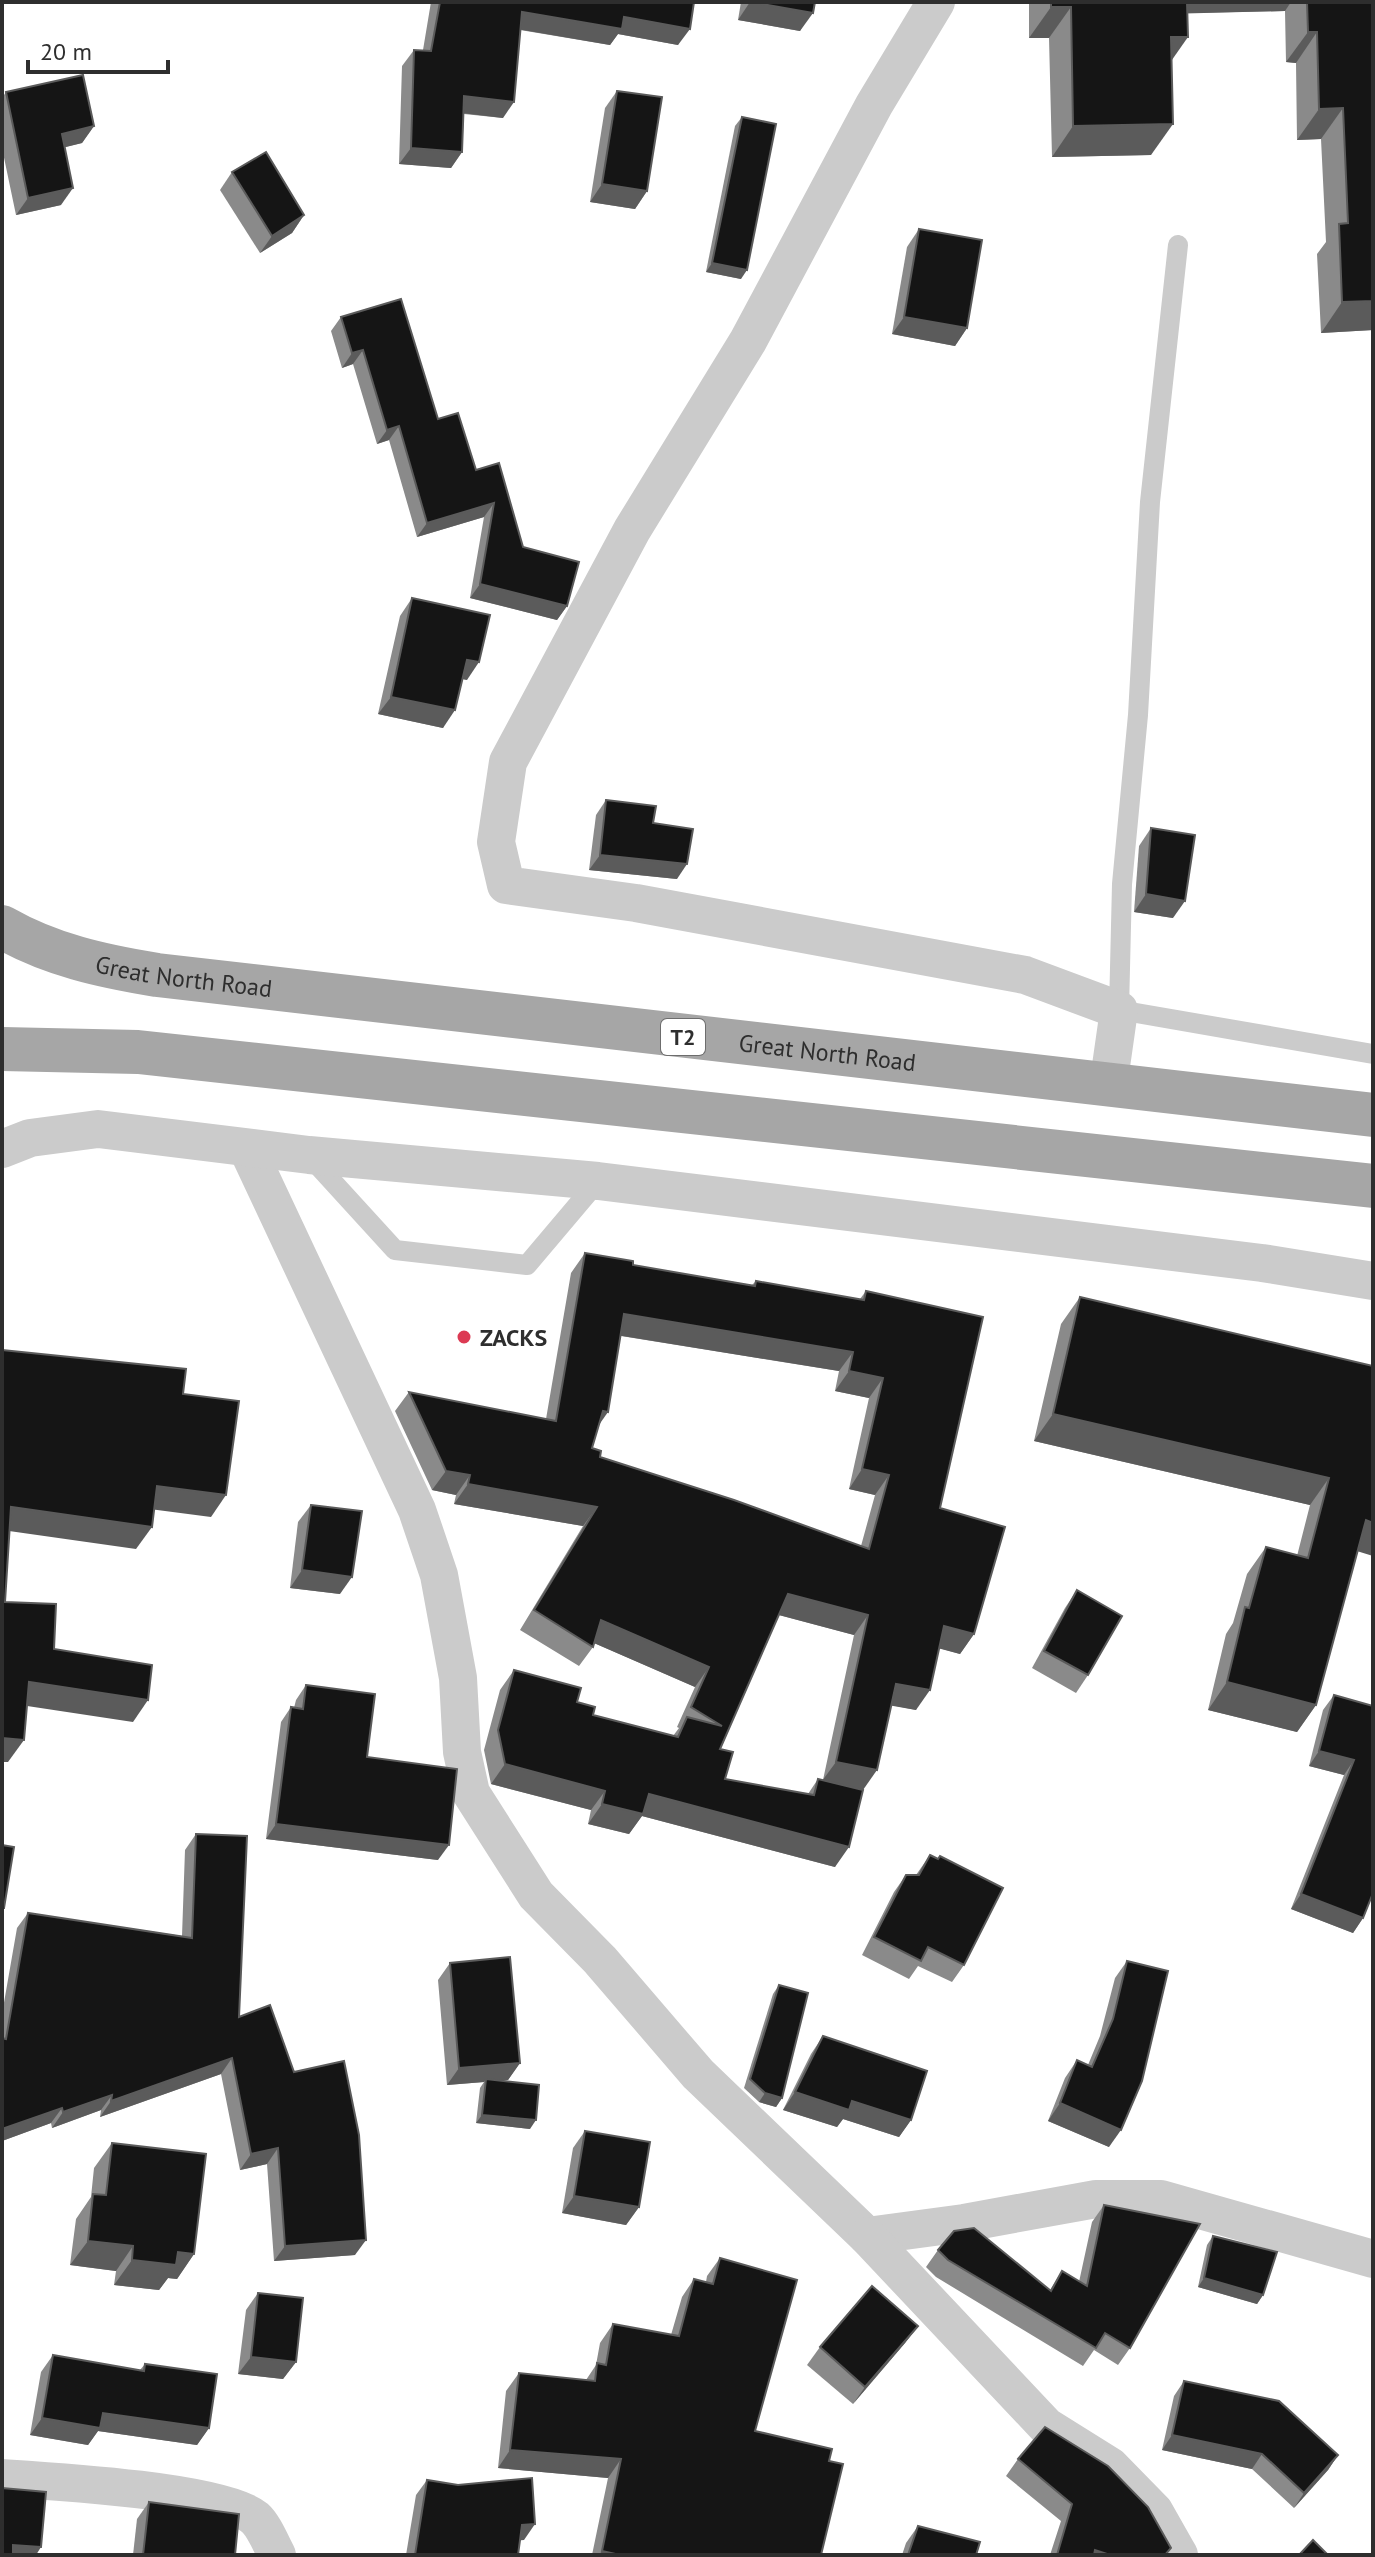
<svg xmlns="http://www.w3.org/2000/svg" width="1375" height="2557" viewBox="0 0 1375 2557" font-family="'PT Sans',sans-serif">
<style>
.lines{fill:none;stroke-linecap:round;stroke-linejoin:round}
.lane{stroke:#cbcbcb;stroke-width:20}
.street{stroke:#cbcbcb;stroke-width:38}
.primary{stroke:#a6a6a6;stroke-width:44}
.wall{fill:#8a8a8a;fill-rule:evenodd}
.shaded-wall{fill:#5b5b5b}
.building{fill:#151515;stroke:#5b5b5b;stroke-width:2;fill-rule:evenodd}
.poi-dot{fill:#dc3a53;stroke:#fff;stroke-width:3}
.labels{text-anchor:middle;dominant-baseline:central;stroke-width:8;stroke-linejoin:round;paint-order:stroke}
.shield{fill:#fff;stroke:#6d6d6d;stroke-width:2}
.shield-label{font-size:22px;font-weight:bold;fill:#2e2e2e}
.street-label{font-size:24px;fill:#2e2e2e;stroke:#fff}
.poi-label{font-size:24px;font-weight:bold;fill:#2e2e2e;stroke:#fff;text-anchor:start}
</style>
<rect width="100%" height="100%" fill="#fff"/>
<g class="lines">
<g class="lane">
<path d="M1178 245 1150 502 1138 715 1122 884 1119 1010 1373 1054"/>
<path d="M311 1158 395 1250 527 1265 598 1181"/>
</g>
<g class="street">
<path d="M936 2 874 105 748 341 632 530 508 762 496 842 506 885 636 903 1025 975 1119 1010 1108 1087"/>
<path d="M247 1148 417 1510 439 1575 458 1678 462 1752 471 1793 536 1895 600 1960 698 2074 867 2236 964 2223 1096 2199H1161L1373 2259"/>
<path d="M2 1149 30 1138 98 1129 309 1155 598 1181 1262 1263 1373 1281"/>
<path d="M867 2236 1046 2426 1110 2466 1154 2511 1179 2555"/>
<path d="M2 2478C49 2481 223 2491 255 2518 264 2526 271 2544 277 2555"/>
</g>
<g class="primary">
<path id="s1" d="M2 927C51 955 102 966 157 975L1373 1115"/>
<path d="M2 1049 138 1052 1373 1186"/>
</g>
</g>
<g class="wall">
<path d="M431 2H694L678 45 618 34 610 45 520 30 503 118 464 114 462 152 451 168 399 164 402 66 414 50H423Z"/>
<path d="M741 2H815L800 31 738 20Z"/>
<path d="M1029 2H1373V330L1321 333 1317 254 1326 242 1321 139 1297 140 1296 63 1286 62 1285 11 1187 13 1171 61 1151 155 1052 157 1049 38H1029Z"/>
<path d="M617 91 647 191 635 209 590 202 605 108Z"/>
<path d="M6 92 94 126 82 143 65 147 61 205 16 215 2 148V98Z"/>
<path d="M742 117 741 279 706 272 735 126Z"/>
<path d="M232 172 304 215 292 233 260 253 220 190Z"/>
<path d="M919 229 967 328 955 346 892 334 907 247Z"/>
<path d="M341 317 438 419 476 470 523 547 567 606 557 620 470 598 484 517 417 537 389 440 377 444 353 364 342 368 331 331Z"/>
<path d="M412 598 467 680 462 679 443 728 378 714 400 616Z"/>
<path d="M606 800 653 823 677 879 589 870 596 815Z"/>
<path d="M1151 828 1173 918 1134 912 1139 846Z"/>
<path d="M585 1253 633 1265 752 1285 756 1281 860 1299 866 1291 940 1508 974 1634 960 1654 939 1648 916 1710 891 1705 835 1867 642 1816 629 1834 588 1824 591 1810 491 1784 484 1750 500 1690 514 1670 577 1702 593 1715 673 1736 679 1728 677 1727 695 1687 594 1643 593 1647 579 1666 520 1630 583 1526 454 1504 456 1495 432 1490 395 1411 409 1392 546 1419 571 1273ZM621 1336 839 1371 835 1391 869 1398 849 1489 875 1495 861 1546 600 1457 592 1448ZM779 1615 854 1635 823 1780 818 1779 808 1794 725 1779 720 1749Z"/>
<path d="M1080 1297 1373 1366 1358 1551 1316 1705 1297 1732 1208 1710 1226 1634 1233 1623 1247 1574 1266 1547 1297 1556 1310 1505 1034 1441 1061 1324Z"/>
<path d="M311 1505 340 1594 290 1588 298 1522Z"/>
<path d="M1077 1590 1088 1675 1076 1693 1032 1668 1065 1608Z"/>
<path d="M306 1685 367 1757 438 1860 266 1839 281 1722 291 1707 294 1708 296 1700Z"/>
<path d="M1334 1695 1373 1706 1363 1918 1353 1933 1291 1909 1344 1775 1309 1766 1323 1710Z"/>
<path d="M196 1834 239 2017 355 2255 274 2261 267 2164 240 2170 221 2074 100 2117 101 2110 52 2128 51 2123 2 2141V2014L17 1928 28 1913 182 1936 185 1850Z"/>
<path d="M930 1855 964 1965 952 1982 918 1966 909 1979 862 1955 894 1892 906 1875H916Z"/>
<path d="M1127 1961 1109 2147 1048 2121 1065 2078 1077 2060 1088 2065 1100 2036 1115 1978Z"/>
<path d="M450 1963 520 2063 508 2080 500 2081 530 2129 476 2123 480 2088 484 2082 447 2085 438 1980Z"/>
<path d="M779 1985 782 2098 776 2107 759 2102 744 2088 773 1994Z"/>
<path d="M823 2036 911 2120 899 2137 843 2119 837 2127 783 2110 811 2054Z"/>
<path d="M585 2131 639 2207 626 2225 562 2213 573 2148Z"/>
<path d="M112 2143 194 2254 177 2279 168 2278 159 2290 114 2285 116 2271 70 2265 76 2219 91 2197 94 2168Z"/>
<path d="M1104 2205 1130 2348 1118 2365 1094 2350 1083 2366 936 2277 926 2267 938 2250 1050 2290 1062 2271 1079 2282 1092 2222Z"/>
<path d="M1213 2236 1263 2295 1257 2304 1198 2287 1207 2245Z"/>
<path d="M720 2258 755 2431 829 2461 821 2555H592L608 2478 498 2468 506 2391 519 2373 586 2380 596 2365 600 2343 613 2324 671 2335 682 2297 694 2279 706 2282 707 2276Z"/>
<path d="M258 2293 296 2362 283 2379 238 2374 246 2310Z"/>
<path d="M918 2326 905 2343 853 2404 807 2365 820 2347Z"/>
<path d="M53 2355 140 2370 145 2364 209 2428 197 2445 98 2431 88 2445 30 2435 41 2372Z"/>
<path d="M1184 2381 1338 2455 1328 2470 1294 2508 1252 2469 1162 2450 1174 2396Z"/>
<path d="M1018 2459 1171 2548 1166 2555H1050L1061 2521 1006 2476Z"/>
<path d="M427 2480 524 2540H520L518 2555H406L416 2495Z"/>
<path d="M149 2502 235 2555H133L137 2519Z"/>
<path d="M918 2526 976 2555H902L906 2543Z"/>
</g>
<g class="shaded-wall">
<path d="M750 2 813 13 800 31 738 20Z"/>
<path d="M1173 2H1291L1285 11 1165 14Z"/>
<path d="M1051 7H1071L1049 38H1029Z"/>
<path d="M522 12 624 17 690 29 678 45 618 34 610 45 511 28Z"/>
<path d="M1308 32H1317L1296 63 1286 62Z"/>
<path d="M1171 37H1188L1167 67Z"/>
<path d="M464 96 514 102 503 118 453 112Z"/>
<path d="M1343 108 1321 139 1297 140 1319 109Z"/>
<path d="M1173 124 1151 155 1052 157 1073 126Z"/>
<path d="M94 126 82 143 50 151 62 134Z"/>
<path d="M411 148 462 152 451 168 399 164Z"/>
<path d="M602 184 647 191 635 209 590 202Z"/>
<path d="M73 188 61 205 16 215 28 198Z"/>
<path d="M304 215 292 233 260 253 272 236Z"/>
<path d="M712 263 747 270 741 279 706 272Z"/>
<path d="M1373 301V330L1321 333 1342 302Z"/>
<path d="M904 317 967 328 955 346 892 334Z"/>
<path d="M363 350 353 364 342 368 352 353Z"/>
<path d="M399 426 389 440 377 444 387 430Z"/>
<path d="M494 503 484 517 417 537 427 523Z"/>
<path d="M480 584 567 606 557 620 470 598Z"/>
<path d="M467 660 479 662 467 680 455 677Z"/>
<path d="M391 697 455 710 443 728 378 714Z"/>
<path d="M600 855 687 864 677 879 589 870Z"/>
<path d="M1146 894 1185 901 1173 918 1134 912Z"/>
<path d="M624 1314 853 1352 839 1371 610 1334Z"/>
<path d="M849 1371 883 1378 869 1398 835 1391Z"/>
<path d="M603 1411 608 1412 594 1432Z"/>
<path d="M1053 1414 1329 1478 1310 1505 1034 1441Z"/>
<path d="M862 1469 889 1475 875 1495 849 1489Z"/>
<path d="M446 1471 470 1475 456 1495 432 1490Z"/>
<path d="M468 1484 597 1507 583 1526 454 1504Z"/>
<path d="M157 1486 226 1495 211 1517 142 1508Z"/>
<path d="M11 1507 152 1527 136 1549 2 1530Z"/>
<path d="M1366 1520 1373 1523V1556L1347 1548Z"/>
<path d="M302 1570 352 1577 340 1594 290 1588Z"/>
<path d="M788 1594 868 1615 854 1635 775 1614Z"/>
<path d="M601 1620 709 1667 695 1687 587 1640Z"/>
<path d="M944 1626 974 1634 960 1654 930 1646Z"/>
<path d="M29 1682 148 1700 133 1722 14 1704Z"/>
<path d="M1227 1682 1316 1705 1297 1732 1208 1710Z"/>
<path d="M896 1684 930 1690 916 1710 882 1704Z"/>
<path d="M2 1738 24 1740 8 1762H2Z"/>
<path d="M1319 1751 1354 1760 1344 1775 1309 1766Z"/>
<path d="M836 1762 877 1770 863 1790 822 1781Z"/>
<path d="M505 1764 605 1791 591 1810 491 1784Z"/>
<path d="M649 1794 849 1847 835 1867 642 1816 629 1834 588 1824 602 1804Z"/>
<path d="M276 1824 449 1845 438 1860 266 1839Z"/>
<path d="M1301 1894 1363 1918 1353 1933 1291 1909Z"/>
<path d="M232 2058 221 2074 100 2117 111 2101Z"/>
<path d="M520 2063 508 2080 485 2082 486 2079 484 2082 447 2085 459 2068Z"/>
<path d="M795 2092 852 2101 911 2120 899 2137 843 2119 837 2127 783 2110Z"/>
<path d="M765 2093 782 2098 776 2107 759 2102Z"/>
<path d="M112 2095 101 2110 52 2128 63 2112Z"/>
<path d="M1060 2103 1121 2130 1109 2147 1048 2121Z"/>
<path d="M62 2108 51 2123 2 2141V2129Z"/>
<path d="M482 2115 536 2120 530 2129 476 2123Z"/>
<path d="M278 2148 267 2164 240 2170 251 2154Z"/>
<path d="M574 2196 639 2207 626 2225 562 2213Z"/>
<path d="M366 2240 355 2255 274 2261 285 2246Z"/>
<path d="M88 2241 133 2246 116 2271 70 2265Z"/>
<path d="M178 2252 194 2254 177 2279 168 2278 159 2290 114 2285 132 2260Z"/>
<path d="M1204 2278 1263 2295 1257 2304 1198 2287Z"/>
<path d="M918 2326 905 2343 853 2404 865 2387Z"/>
<path d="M251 2357 296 2362 283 2379 238 2374Z"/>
<path d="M103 2413 209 2428 197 2445 98 2431 88 2445 30 2435 42 2418Z"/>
<path d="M1172 2435 1262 2454 1252 2469 1162 2450Z"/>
<path d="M510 2450 621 2459 608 2478 498 2468Z"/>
<path d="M1338 2455 1328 2470 1294 2508 1304 2493Z"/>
<path d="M535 2524 524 2540 512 2541 522 2525Z"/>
<path d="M13 2545 41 2547 36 2555H6Z"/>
<path d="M1095 2550 1110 2555H1092Z"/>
<path d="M602 2551 620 2555H599Z"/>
</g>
<g class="building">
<path d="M440 2H694L690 29 624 17 622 29 522 12 514 102 464 96 462 152 411 148 414 50 431 51Z"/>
<path d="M750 2H815L813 13Z"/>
<path d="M1051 2H1187L1188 37H1171L1173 124 1073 126 1071 7H1051Z"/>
<path d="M1307 2H1373V301L1342 302 1339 224 1348 223 1343 108 1319 109 1317 32H1308Z"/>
<path d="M83 75 94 126 62 134 73 188 28 198 6 92Z"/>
<path d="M617 91 662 97 647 191 602 184Z"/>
<path d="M742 117 776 124 747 270 712 263Z"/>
<path d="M266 152 304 215 272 236 232 172Z"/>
<path d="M919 229 982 240 967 328 904 317Z"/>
<path d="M401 299 438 419 458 413 476 470 499 463 523 547 579 562 567 606 480 584 494 503 427 523 399 426 387 430 363 350 352 353 341 317Z"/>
<path d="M412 598 490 615 479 662 467 660 455 710 391 697Z"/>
<path d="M606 800 656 806 653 823 693 829 687 864 600 855Z"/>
<path d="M1151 828 1195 835 1185 901 1146 894Z"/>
<path d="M585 1253 633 1261V1265L755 1286 756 1281 864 1300 866 1291 983 1317 940 1508 1005 1527 974 1634 944 1626 930 1690 896 1684 877 1770 836 1762 868 1615 788 1594 720 1749 733 1752 725 1779 814 1795 818 1779 863 1790 849 1847 649 1794 643 1814 602 1804 605 1791 505 1764 498 1730 514 1670 581 1688 577 1702 595 1707 593 1715 678 1737 687 1717 722 1726 691 1707 709 1667 601 1620 593 1647 534 1610 597 1507 468 1484 470 1475 446 1471 409 1392 556 1421ZM624 1314 853 1352 849 1371 883 1378 862 1469 889 1475 869 1549 734 1500 600 1457 601 1451 592 1448 603 1411 608 1412Z"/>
<path d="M1080 1297 1373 1366V1523L1366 1520 1316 1705 1227 1682 1245 1607 1249 1608 1266 1547 1308 1558 1329 1478 1053 1414Z"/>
<path d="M2 1350 186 1369 183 1394 239 1401 226 1495 157 1486 152 1527 11 1507 5 1602 56 1604 54 1649 152 1665 148 1700 29 1682 24 1740 2 1738Z"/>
<path d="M311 1505 362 1511 352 1577 302 1570Z"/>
<path d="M1077 1590 1122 1616 1088 1675 1044 1651Z"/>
<path d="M306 1685 375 1694 367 1757 457 1769 449 1845 276 1824 291 1707 303 1709Z"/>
<path d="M1334 1695 1373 1706V1893L1363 1918 1301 1894 1354 1760 1319 1751Z"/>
<path d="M196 1834 247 1836 239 2017 270 2005 294 2072 344 2061 359 2135 366 2240 285 2246 278 2148 251 2154 232 2058 111 2101 112 2095 63 2112 62 2108 2 2129V2038L6 2039 28 1913 192 1938Z"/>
<path d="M2 1845 14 1847 4 1908H2Z"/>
<path d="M930 1855 938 1859 940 1856 1003 1888 964 1965 928 1947 921 1961 874 1937 906 1875H919Z"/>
<path d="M510 1957 520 2063 459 2068 450 1963Z"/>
<path d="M1127 1961 1168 1971 1142 2081 1121 2130 1060 2103 1077 2060 1092 2067 1113 2019Z"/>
<path d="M779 1985 808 1993 782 2098 765 2093 750 2079Z"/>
<path d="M823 2036 927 2071 911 2120 852 2101 849 2110 795 2092Z"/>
<path d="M486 2079 539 2085 536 2120 482 2115Z"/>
<path d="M585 2131 650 2142 639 2207 574 2196Z"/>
<path d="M112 2143 206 2154 194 2254 178 2252 176 2265 132 2260 133 2246 88 2241 93 2194 106 2195Z"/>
<path d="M1104 2205 1200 2224 1130 2348 1105 2333 1096 2348 948 2260 938 2250 954 2231 974 2228 1051 2291 1062 2271 1087 2286Z"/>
<path d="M1213 2236 1277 2252 1263 2295 1204 2278Z"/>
<path d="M720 2258 797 2280 755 2431 832 2449 829 2461 843 2464 821 2555H620L602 2551 621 2459 510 2450 519 2373 595 2381 597 2363 606 2365 613 2324 679 2336 694 2279 713 2284Z"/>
<path d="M872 2286 918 2326 865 2387 820 2347Z"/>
<path d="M258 2293 303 2298 296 2362 251 2357Z"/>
<path d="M53 2355 144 2371 145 2364 217 2374 209 2428 103 2413 100 2428 42 2418Z"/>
<path d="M1184 2381 1279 2401 1338 2455 1304 2493 1262 2454 1172 2435Z"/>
<path d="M1045 2427 1108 2466 1148 2507 1171 2548 1165 2555H1110L1095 2550 1094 2555H1057L1072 2504 1018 2459Z"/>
<path d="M532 2478 535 2524 522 2525 518 2555H415L427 2480 458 2485Z"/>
<path d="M2 2488 46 2492 41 2547 13 2545V2555H2Z"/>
<path d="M149 2502 239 2514 235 2555H143Z"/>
<path d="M918 2526 980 2542 976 2555H908Z"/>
<path d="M1313 2540 1328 2555H1299Z"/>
</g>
<circle class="poi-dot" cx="464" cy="1337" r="8"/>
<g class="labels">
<rect class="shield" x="661" y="1019" width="44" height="36" rx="6"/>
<g class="shield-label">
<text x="683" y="1037">T2</text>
</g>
<g class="street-label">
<text stroke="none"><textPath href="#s1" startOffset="190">Great North Road</textPath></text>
<text stroke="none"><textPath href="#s1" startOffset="838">Great North Road</textPath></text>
</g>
<g class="poi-label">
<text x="480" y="1337">ZACKS</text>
</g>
</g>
<rect width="1375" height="2557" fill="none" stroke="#2e2e2e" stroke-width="8"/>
<path d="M28 60v12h140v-12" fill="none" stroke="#2e2e2e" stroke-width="4"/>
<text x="40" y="60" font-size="24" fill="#2e2e2e" stroke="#ffffff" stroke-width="6" paint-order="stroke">20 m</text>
</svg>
